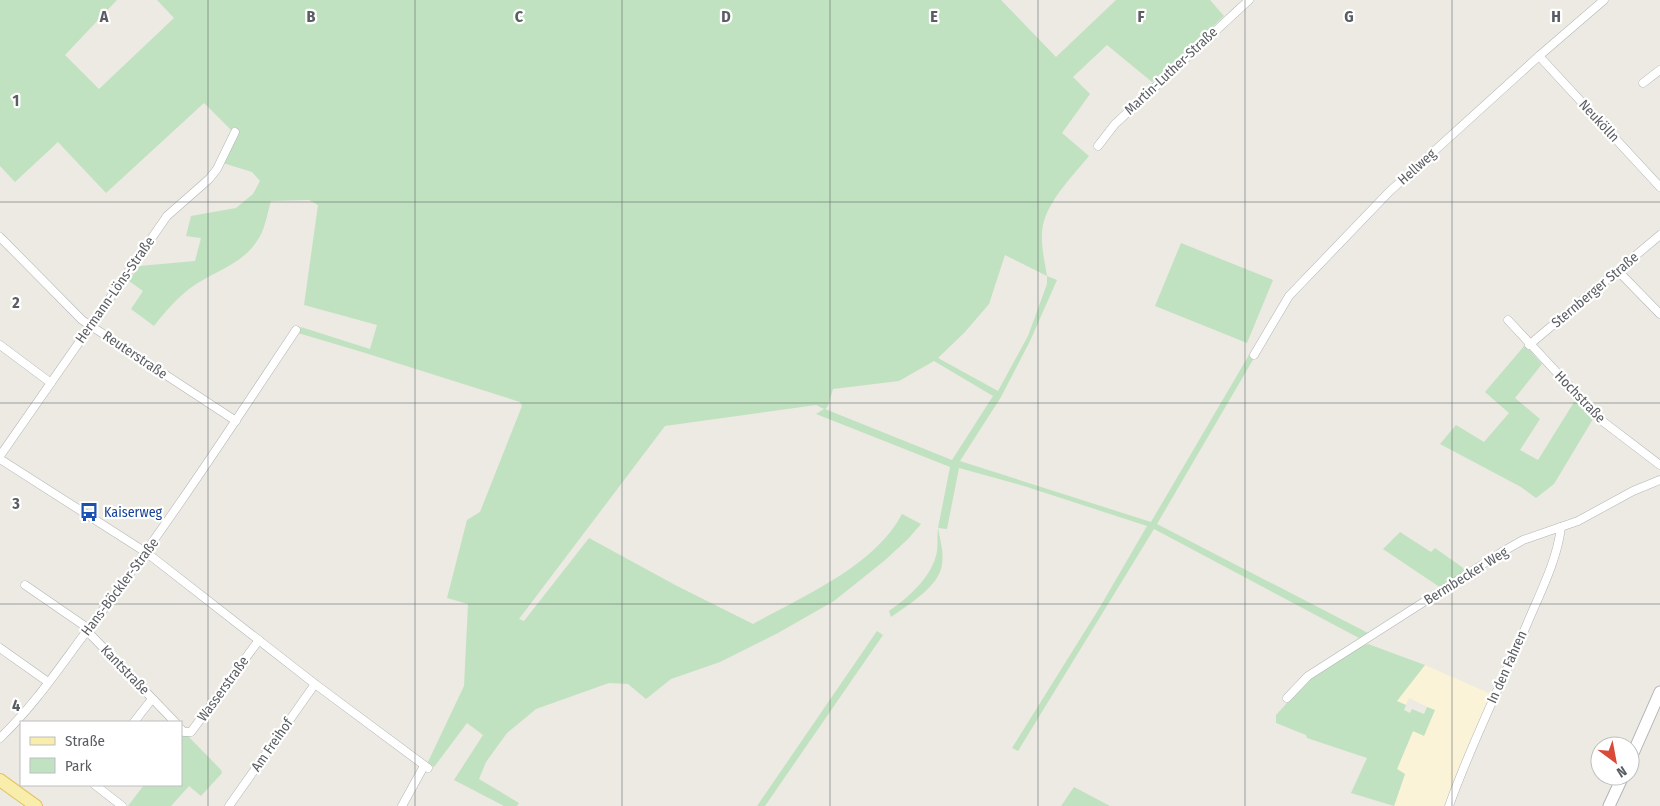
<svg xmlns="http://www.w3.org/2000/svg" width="1660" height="806" viewBox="0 0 1660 806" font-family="'Fira Sans Condensed',sans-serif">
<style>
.commercial{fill:#fbf3d8}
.green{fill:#c0e2c1;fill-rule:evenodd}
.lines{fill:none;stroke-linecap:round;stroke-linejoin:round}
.minor-casing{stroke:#b2b4b8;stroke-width:9}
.secondary-casing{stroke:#b1b4b9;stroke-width:13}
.primary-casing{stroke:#e5c361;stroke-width:14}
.minor{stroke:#fff;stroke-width:8}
.secondary{stroke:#fff;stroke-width:11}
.primary{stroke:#f8edab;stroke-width:12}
.grid{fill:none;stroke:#5a5d62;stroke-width:1;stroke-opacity:0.55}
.labels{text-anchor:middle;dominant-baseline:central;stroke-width:4.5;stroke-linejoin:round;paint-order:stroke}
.street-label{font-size:14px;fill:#5a5d62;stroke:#fff}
.transit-label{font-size:14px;fill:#164399;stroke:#fff;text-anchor:start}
.grid-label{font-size:16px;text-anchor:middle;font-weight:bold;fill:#5a5d62;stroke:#fff;stroke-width:4.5;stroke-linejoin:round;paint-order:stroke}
</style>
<rect width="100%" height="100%" fill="#eceae2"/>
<path class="commercial" d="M1425 665 1491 694 1445 806H1394L1405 774 1397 769 1413 731 1424 735 1434 710 1409 698 1406 705 1396 701Z"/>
<g class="green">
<path d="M0 0H117L65 55 99 89 174 18 157 0H1001L1056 57 1116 0H1210L1224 16 1152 82 1107 45 1073 77 1090 94 1062 133 1089 156C1074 174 1051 198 1044 221 1039 238 1044 258 1047 276L1057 280 1030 341 1001 397 960 461 1151 522 1249 355 1254 358 1157 524 1368 633 1359 638 1154 529 1018 751 1012 748 1100 607 1147 526 1024 486 959 468 947 529 938 528C940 540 944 552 942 564 940 586 908 605 891 617L889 611C909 597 933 576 937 551 938 544 937 536 938 528 942 508 946 487 950 467L816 414 824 409 816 405 665 426 519 619 524 621 589 538 677 586 753 624C803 596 875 566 902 514L921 524 908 539 884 561 834 601 778 633 720 662 671 679 646 699 628 684 609 683 536 709 507 733 486 762 479 779 519 803 517 806H504L454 780 483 735 467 723 434 767 427 764 464 686 468 604 447 598 467 520 480 512 522 406 520 402 362 352 298 333 301 327 370 349 377 325 304 305 318 205 309 200 271 201C267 214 265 230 257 241 241 266 211 272 189 289 176 299 164 313 154 326L131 309 143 291 129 281 139 266 195 261 201 238 186 236 191 216 236 208 253 194 260 181 252 172 223 163 236 135 204 103 106 193 58 142 15 182 0 166ZM1005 255 1047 276V284L1028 336 998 391 938 358 965 332 989 304ZM934 361 993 396 952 460 825 409 828 406 833 389 899 381Z"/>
<path d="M1181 243 1273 280 1247 343 1155 306Z"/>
<path d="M1525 345 1542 364 1515 398 1540 419 1520 450 1538 460 1576 399 1593 419 1554 484 1536 498 1521 487 1440 444 1456 425 1484 442 1509 413 1485 392Z"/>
<path d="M1400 532 1431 552 1435 548 1466 570 1441 588 1383 549Z"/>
<path d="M877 631 883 635 765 806H757Z"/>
<path d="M1368 644 1425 665 1397 701 1406 705 1404 710 1410 713 1412 709 1424 714 1427 707 1435 710 1424 736 1413 731 1397 769 1405 774 1394 806 1351 793 1367 758 1307 738 1306 735 1276 723V715L1308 680 1357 648Z"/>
<path d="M183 735 188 736 221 770 222 773 201 796 189 786 171 806H128L144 785H181V737Z"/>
<path d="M1074 787 1110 806H1061Z"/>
</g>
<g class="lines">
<g class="minor-casing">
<g id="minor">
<path d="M1539 56 1660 187"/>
<path d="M1643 83 1660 70"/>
<path d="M1098 146 1115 124 1249 0"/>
<path d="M0 237 82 320 236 421"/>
<path d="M1618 271 1660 314"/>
<path d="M1508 320 1601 420 1660 465"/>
<path d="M0 345 51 383"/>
<path d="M1529 345 1660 235"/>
<path d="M1254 355 1289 296 1389 192 1539 56 1604 0"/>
<path d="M0 456 167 216 209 179 217 169 235 132"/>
<path d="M0 459 147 553 315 684 428 768"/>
<path d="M25 585 89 629 90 634 175 722"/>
<path d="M0 648 48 682"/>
<path d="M1287 698 1308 676 1502 552 1523 540 1578 521 1633 491 1660 480"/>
<path d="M134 722 152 699"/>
<path d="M181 729 184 732H191L259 640"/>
<path d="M0 738C33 707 59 668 86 632 161 535 228 432 296 330"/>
<path d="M95 785 122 806"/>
<path d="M229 806 315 684"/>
<path d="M402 806 424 766"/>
<path d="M1449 806C1471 744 1501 684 1527 624 1540 593 1557 561 1561 527"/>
</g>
</g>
<g class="secondary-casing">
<g id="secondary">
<path d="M1630 760 1660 692"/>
<path d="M1609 806 1623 776"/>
</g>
</g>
<g class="primary-casing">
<path id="primary" d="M0 780 36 806"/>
</g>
<use href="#minor" class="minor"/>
<use href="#secondary" class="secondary"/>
<use href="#primary" class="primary"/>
</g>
<path class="grid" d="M208 0V806M415 0V806M622 0V806M830 0V806M1038 0V806M1245 0V806M1452 0V806M0 202H1660M0 403H1660M0 604H1660"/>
<defs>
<g id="bus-bare" transform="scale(1.5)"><path d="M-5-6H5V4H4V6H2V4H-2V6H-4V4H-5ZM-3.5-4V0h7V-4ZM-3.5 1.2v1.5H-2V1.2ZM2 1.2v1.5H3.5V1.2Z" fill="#1a4fb4" stroke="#fff" stroke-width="2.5" paint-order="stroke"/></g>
</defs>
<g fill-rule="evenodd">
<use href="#bus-bare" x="89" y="512"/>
</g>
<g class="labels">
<g class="street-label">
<text transform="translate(1171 71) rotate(-43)">Martin-Luther-Straße</text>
<text transform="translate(1599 121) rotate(47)">Neukölln</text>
<text transform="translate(1417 167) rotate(-42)">Hellweg</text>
<text transform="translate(115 290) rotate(-55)">Hermann-Löns-Straße</text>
<text transform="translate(1595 290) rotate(-40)">Sternberger Straße</text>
<text transform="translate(135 355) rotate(34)">Reuterstraße</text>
<text transform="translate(1580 397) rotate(46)">Hochstraße</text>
<text transform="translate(1466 576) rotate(-32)">Bermbecker Weg</text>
<text transform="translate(120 587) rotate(-53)">Hans-Böckler-Straße</text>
<text transform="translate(1507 667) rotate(-66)">In den Fahren</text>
<text transform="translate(125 670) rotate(46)">Kantstraße</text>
<text transform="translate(223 689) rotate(-54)">Wasserstraße</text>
<text transform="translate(272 745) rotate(-55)">Am Freihof</text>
</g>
<g class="transit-label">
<text x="104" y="512">Kaiserweg</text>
</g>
</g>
<g class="grid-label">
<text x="104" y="22">A</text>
<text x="311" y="22">B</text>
<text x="519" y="22">C</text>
<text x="726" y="22">D</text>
<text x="934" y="22">E</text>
<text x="1141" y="22">F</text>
<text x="1349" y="22">G</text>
<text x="1556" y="22">H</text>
<text x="16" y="106">1</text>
<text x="16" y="308">2</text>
<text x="16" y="509">3</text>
<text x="16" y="711">4</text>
</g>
<rect x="20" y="721" width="162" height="65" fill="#ffffff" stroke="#bdbec0"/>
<rect x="30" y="737" width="25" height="8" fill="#f8edab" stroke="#bdbec0"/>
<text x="65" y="746" font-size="15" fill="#5a5d62">Straße</text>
<rect x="30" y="758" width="25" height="15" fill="#c0e2c1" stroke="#bdbec0"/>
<text x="65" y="771" font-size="15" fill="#5a5d62">Park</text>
<g transform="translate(1615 761) rotate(148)"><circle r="24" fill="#ffffff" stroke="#bdbec0"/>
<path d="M0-4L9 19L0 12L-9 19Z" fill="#db4a39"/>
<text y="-8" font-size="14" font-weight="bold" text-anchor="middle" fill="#5a5d62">N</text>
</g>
</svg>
